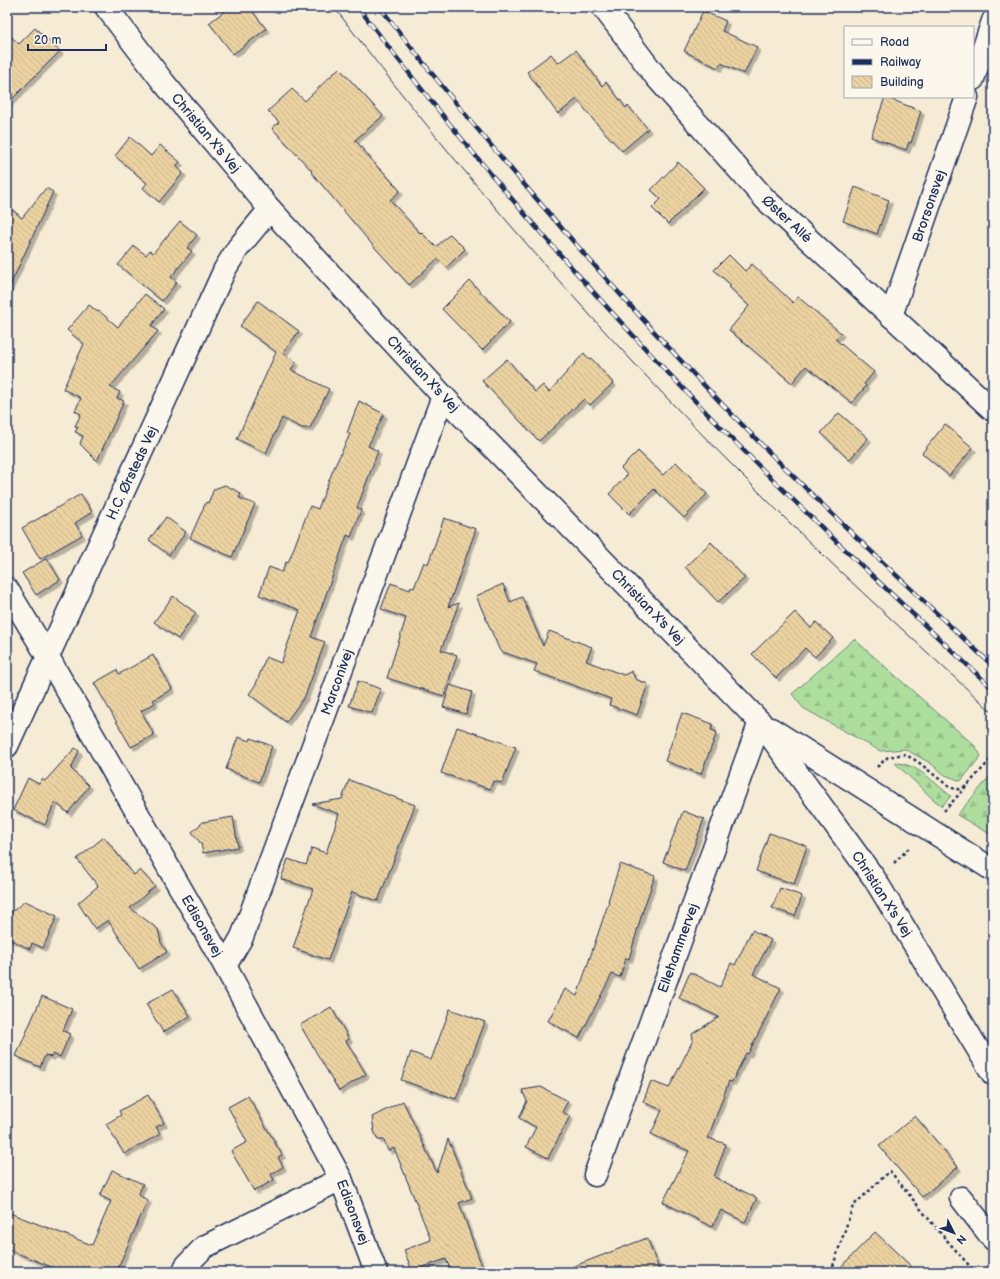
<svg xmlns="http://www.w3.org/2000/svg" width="1000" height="1279" viewBox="0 0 1000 1279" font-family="'Balsamiq Sans',sans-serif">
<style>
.forest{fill:url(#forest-firs);stroke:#64867e}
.building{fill:url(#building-back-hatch);stroke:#1b2f5e;filter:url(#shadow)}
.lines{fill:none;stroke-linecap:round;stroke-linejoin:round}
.minor-casing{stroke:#1b2f5e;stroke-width:25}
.path{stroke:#1b2f5e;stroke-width:2.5;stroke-dasharray:3 3;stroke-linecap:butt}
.minor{stroke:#fbf7ec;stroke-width:22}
.tram{stroke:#1b2f5e;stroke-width:1}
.rail-casing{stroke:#1b2f5e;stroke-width:4.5}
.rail{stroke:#fbf7ec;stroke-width:3;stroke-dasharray:9;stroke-linecap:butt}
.labels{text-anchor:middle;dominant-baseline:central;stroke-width:3.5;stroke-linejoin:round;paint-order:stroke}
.street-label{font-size:14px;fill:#1b2f5e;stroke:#fbf7ec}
</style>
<defs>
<pattern id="forest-firs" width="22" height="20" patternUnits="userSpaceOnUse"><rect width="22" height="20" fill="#aede9d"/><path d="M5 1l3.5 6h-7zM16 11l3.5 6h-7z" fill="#95bf8a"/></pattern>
<pattern id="building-back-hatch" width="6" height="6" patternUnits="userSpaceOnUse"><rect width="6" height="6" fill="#ecd2a1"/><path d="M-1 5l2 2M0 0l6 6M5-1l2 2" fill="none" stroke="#cab58d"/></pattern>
<filter id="shadow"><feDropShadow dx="3.5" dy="3.5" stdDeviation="0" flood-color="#0004"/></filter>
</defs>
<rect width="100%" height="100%" fill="#f6ecd6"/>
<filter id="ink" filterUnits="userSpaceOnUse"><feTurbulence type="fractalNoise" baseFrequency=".025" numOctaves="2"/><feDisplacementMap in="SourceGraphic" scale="8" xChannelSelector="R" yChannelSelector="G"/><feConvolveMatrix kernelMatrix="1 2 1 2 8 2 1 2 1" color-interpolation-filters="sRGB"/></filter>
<g filter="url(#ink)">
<g class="forest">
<path d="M854 639 975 746 981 756 961 781 945 775 930 763 905 749 880 751 803 708 792 694Z"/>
<path d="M895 763C917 763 934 783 951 796L942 806 934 800Z"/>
<path d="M993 773V836L957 815Z"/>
</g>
<g class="building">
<path d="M230 7H249L266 29 233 54 209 23Z"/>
<path d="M703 11 726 21 722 31 757 47 744 74 721 63 718 68 684 51Z"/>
<path d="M35 28 60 51 7 104V33L19 44Z"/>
<path d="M576 50 602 86 606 82 626 108 628 106 648 129 622 151 595 122 577 99 558 114 527 72 551 54 558 63Z"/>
<path d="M339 68 383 116 355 140 380 170 381 169 400 191 390 200 420 233 421 232 436 247 450 234 465 249 446 268 437 259 409 285 369 241 311 172 312 171 272 128 279 122 268 111 292 89 305 101Z"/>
<path d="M885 97 921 111 911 143 909 142 906 150 871 137Z"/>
<path d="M130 137 151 156 160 145 180 162 176 166 183 173 159 202 143 188 147 183 115 156Z"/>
<path d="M678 162 704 188 668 224 652 208 661 199 651 190Z"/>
<path d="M855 187 889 200 877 234 843 221Z"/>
<path d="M46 188 53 192 7 292V205L22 218Z"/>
<path d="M180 221 197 235 187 248 192 251 171 277 177 282 162 301 118 265 134 246 146 255 150 250 153 253Z"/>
<path d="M729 255 745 271 752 264 793 303 798 297 841 333 835 339 874 372 864 384 866 386 852 403 806 366 792 383 729 330 749 306 729 287 731 285 714 270Z"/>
<path d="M470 281 510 322 482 350 442 309Z"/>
<path d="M145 294 164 309 151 326 158 331 110 387 120 392 117 398 124 401 97 461 80 444 83 436 75 432 78 427 75 426 81 414 75 411 81 398 63 389 84 344 67 330 89 305 98 312 99 311 118 327Z"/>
<path d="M258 301 299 331 283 353 296 362 291 370 329 389 310 428H302L282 418 266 453 237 439 276 352 240 326Z"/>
<path d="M584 353 589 359 591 358 613 383 590 405 584 399 539 441 482 381 507 359 535 392 543 385 549 392Z"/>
<path d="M359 401 384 414 368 446 378 451 357 508 361 510 351 537 347 535 311 637 325 642 305 696 286 722 249 694 256 684 266 657 281 663 300 610 259 595 269 567 282 572 286 562 288 563 310 506 318 509 333 470 350 434 347 433Z"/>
<path d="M839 413 868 438 849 460 821 433Z"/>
<path d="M945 424 973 448 949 476 922 453Z"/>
<path d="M638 451 663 475 676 462 707 494 684 518 654 489 629 514 609 494 627 475 621 468Z"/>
<path d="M225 485 241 493 239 498 255 504 232 557 190 538 206 502 208 503 214 489Z"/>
<path d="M81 494 92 512 75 523 82 535 40 559 22 528Z"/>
<path d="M166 517 186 532 169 555 149 540Z"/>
<path d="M444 518 476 529 448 607 459 603 441 650 457 655 444 696 387 678 406 618 381 609 391 583 410 590 411 587 414 588 424 562 428 564Z"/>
<path d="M711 542 745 578 718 602 685 567Z"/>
<path d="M47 558 60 580 36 595 22 573Z"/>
<path d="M503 584 510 602 522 597 543 646 549 631 592 647 586 661 624 675 632 671 635 679 648 684 637 715 609 705 611 699 534 671 537 664 500 651 476 596Z"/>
<path d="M173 596 196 613 178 639 154 622Z"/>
<path d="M795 612 811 628 816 622 833 638 815 657 805 648 776 678 752 654Z"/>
<path d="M153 655 172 689 153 700 155 703 141 711 154 735 131 747 94 683 117 670 119 674Z"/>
<path d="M358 681 381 689 372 713 349 706Z"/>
<path d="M450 685 472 692 466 714 443 707Z"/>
<path d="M682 713 713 724 711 730 717 732 701 774 665 761Z"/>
<path d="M457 727 516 747 502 783 493 781 490 789 441 773Z"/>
<path d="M238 737 250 741 251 738 272 746 259 782 226 769Z"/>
<path d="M75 748 79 751 71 769 89 786 68 813 55 802 45 825 13 810 28 778 39 784 42 779 45 781Z"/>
<path d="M349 780 415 805 378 901 352 892 328 960 293 948 313 889 281 879 288 859 306 865 312 848 326 853 339 814 312 804 342 799Z"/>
<path d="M683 811 704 819 685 871 663 862Z"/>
<path d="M233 817 238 847 203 853 201 844 192 832 203 822Z"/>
<path d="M769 833 807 846 794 884 756 871Z"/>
<path d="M104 837 134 875 140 870 155 886 130 908 158 929 161 943 167 952 139 969 108 920 95 929 78 903 98 886 77 859Z"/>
<path d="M620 864 655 876 643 910 629 959 626 958 620 977 612 974 579 1038 548 1021 565 989 577 996 609 901H608Z"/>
<path d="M780 888 802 896 795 916 772 908Z"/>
<path d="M25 901 57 916 43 948 32 943 30 949 7 938V916Z"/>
<path d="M752 930 771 940 753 974 781 988 748 1054 746 1053 732 1082 729 1081 708 1138 726 1144 714 1177 757 1198 745 1222 721 1210 712 1227 663 1202 689 1151 651 1134 662 1110 643 1102 651 1081 669 1088 693 1040 692 1034 719 1017 679 998 690 972 720 987 731 963 735 965Z"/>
<path d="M173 989 190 1016 163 1032 146 1004Z"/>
<path d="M42 996 72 1009 63 1031 70 1034 60 1057 53 1054 51 1057 45 1055 40 1067 16 1056Z"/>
<path d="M331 1007 349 1039 346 1041 366 1074 339 1091 300 1025Z"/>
<path d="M450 1009 485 1022 456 1099 401 1080 411 1052 431 1060Z"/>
<path d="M541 1087 568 1101 562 1112 570 1116 548 1158 526 1147 536 1127 519 1118 527 1101 522 1090Z"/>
<path d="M148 1095 164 1123 156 1127 160 1134 124 1154 106 1124 121 1115 119 1111Z"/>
<path d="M248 1096 282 1155 278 1157 283 1167 271 1174 274 1180 254 1191 231 1151 247 1142 228 1107Z"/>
<path d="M403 1101 437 1173 448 1139 472 1198 459 1203 484 1272H451L446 1259 412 1271 404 1250 431 1240 394 1148 388 1151 384 1140H378L374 1131 372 1117Z"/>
<path d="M915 1116 958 1167 922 1197 879 1146Z"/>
<path d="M112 1170 143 1184 138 1195 148 1200 116 1272H64L7 1249V1212L92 1245 111 1201 100 1196Z"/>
<path d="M875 1232 917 1272H836Z"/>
<path d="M647 1238 660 1272H564V1270Z"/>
</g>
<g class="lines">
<g class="minor-casing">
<g id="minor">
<path d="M106 7 164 83 270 209 443 396 760 722 874 878 993 1074"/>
<path d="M603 7 657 78 765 199 993 410"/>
<path d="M973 79 993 21"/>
<path d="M891 316 967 97"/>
<path d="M7 589 48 657 225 966 341 1179 376 1272"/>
<path d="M771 729 993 870"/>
<path d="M7 746 225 269 238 248 270 209"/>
<path d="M225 966 242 937 443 396"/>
<path d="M595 1175 760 722"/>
<path d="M961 1198 993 1239"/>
<path d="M184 1272 186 1266 204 1247 341 1179"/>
</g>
</g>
<g class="path">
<path d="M877 767 888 757 904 754 917 761 948 786 957 790 966 786"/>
<path d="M944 811 993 757"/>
<path d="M894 863 910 847"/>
<path d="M832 1269 835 1272"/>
<path d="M831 1272 853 1206 890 1171 936 1228 975 1272"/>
</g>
<use href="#minor" class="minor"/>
<path class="tram" d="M334 7C460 173 598 331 746 479 825 560 910 636 993 713"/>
<g class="rail-casing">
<g id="rail">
<path d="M358 7C481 170 617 325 762 469 837 544 915 616 993 689"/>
<path d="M380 7C429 72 481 134 534 196 611 286 690 373 773 456 845 528 919 597 993 666"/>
</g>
</g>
<use href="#rail" class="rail"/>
</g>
</g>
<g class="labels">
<g class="street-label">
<text transform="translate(206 133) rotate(50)">Christian X's Vej</text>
<text transform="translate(929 206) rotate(-71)">Brorsonsvej</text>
<text transform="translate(787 219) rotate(43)">Øster Allé</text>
<text transform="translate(423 374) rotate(47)">Christian X's Vej</text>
<text transform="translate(132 473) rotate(-65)">H.C. Ørsteds Vej</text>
<text transform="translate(648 607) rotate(46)">Christian X's Vej</text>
<text transform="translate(337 682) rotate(-70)">Marconivej</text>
<text transform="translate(882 894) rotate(57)">Christian X's Vej</text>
<text transform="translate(202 926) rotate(60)">Edisonsvej</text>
<text transform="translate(678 948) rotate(-70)">Ellehammervej</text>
<text transform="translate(353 1212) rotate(69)">Edisonsvej</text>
</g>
</g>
<rect width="1000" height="1279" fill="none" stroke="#fbf7ec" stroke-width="24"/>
<rect x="12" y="12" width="976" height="1255" fill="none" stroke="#1b2f5e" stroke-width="1.5" filter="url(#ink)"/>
<rect x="844" y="26" width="130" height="72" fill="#fbf7ec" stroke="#a1a7b3"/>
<rect x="852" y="39" width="20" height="6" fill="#fbf7ec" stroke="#a1a7b3"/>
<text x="880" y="46" font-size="12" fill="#1b2f5e">Road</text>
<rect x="852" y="59" width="20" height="6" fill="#1b2f5e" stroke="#a1a7b3"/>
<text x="880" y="66" font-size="12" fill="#1b2f5e">Railway</text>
<rect x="852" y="76" width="20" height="12" fill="url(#building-back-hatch)" stroke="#a1a7b3"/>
<text x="880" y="86" font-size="12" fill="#1b2f5e">Building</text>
<g transform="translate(954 1233) rotate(132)" stroke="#fbf7ec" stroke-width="3" paint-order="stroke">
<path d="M0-3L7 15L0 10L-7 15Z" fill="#1b2f5e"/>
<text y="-6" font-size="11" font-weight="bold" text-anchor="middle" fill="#1b2f5e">N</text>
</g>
<path d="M28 44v6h78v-6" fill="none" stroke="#1b2f5e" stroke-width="2"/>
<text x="34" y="44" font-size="12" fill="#1b2f5e" stroke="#fbf7ec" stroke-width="3" paint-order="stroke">20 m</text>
</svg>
